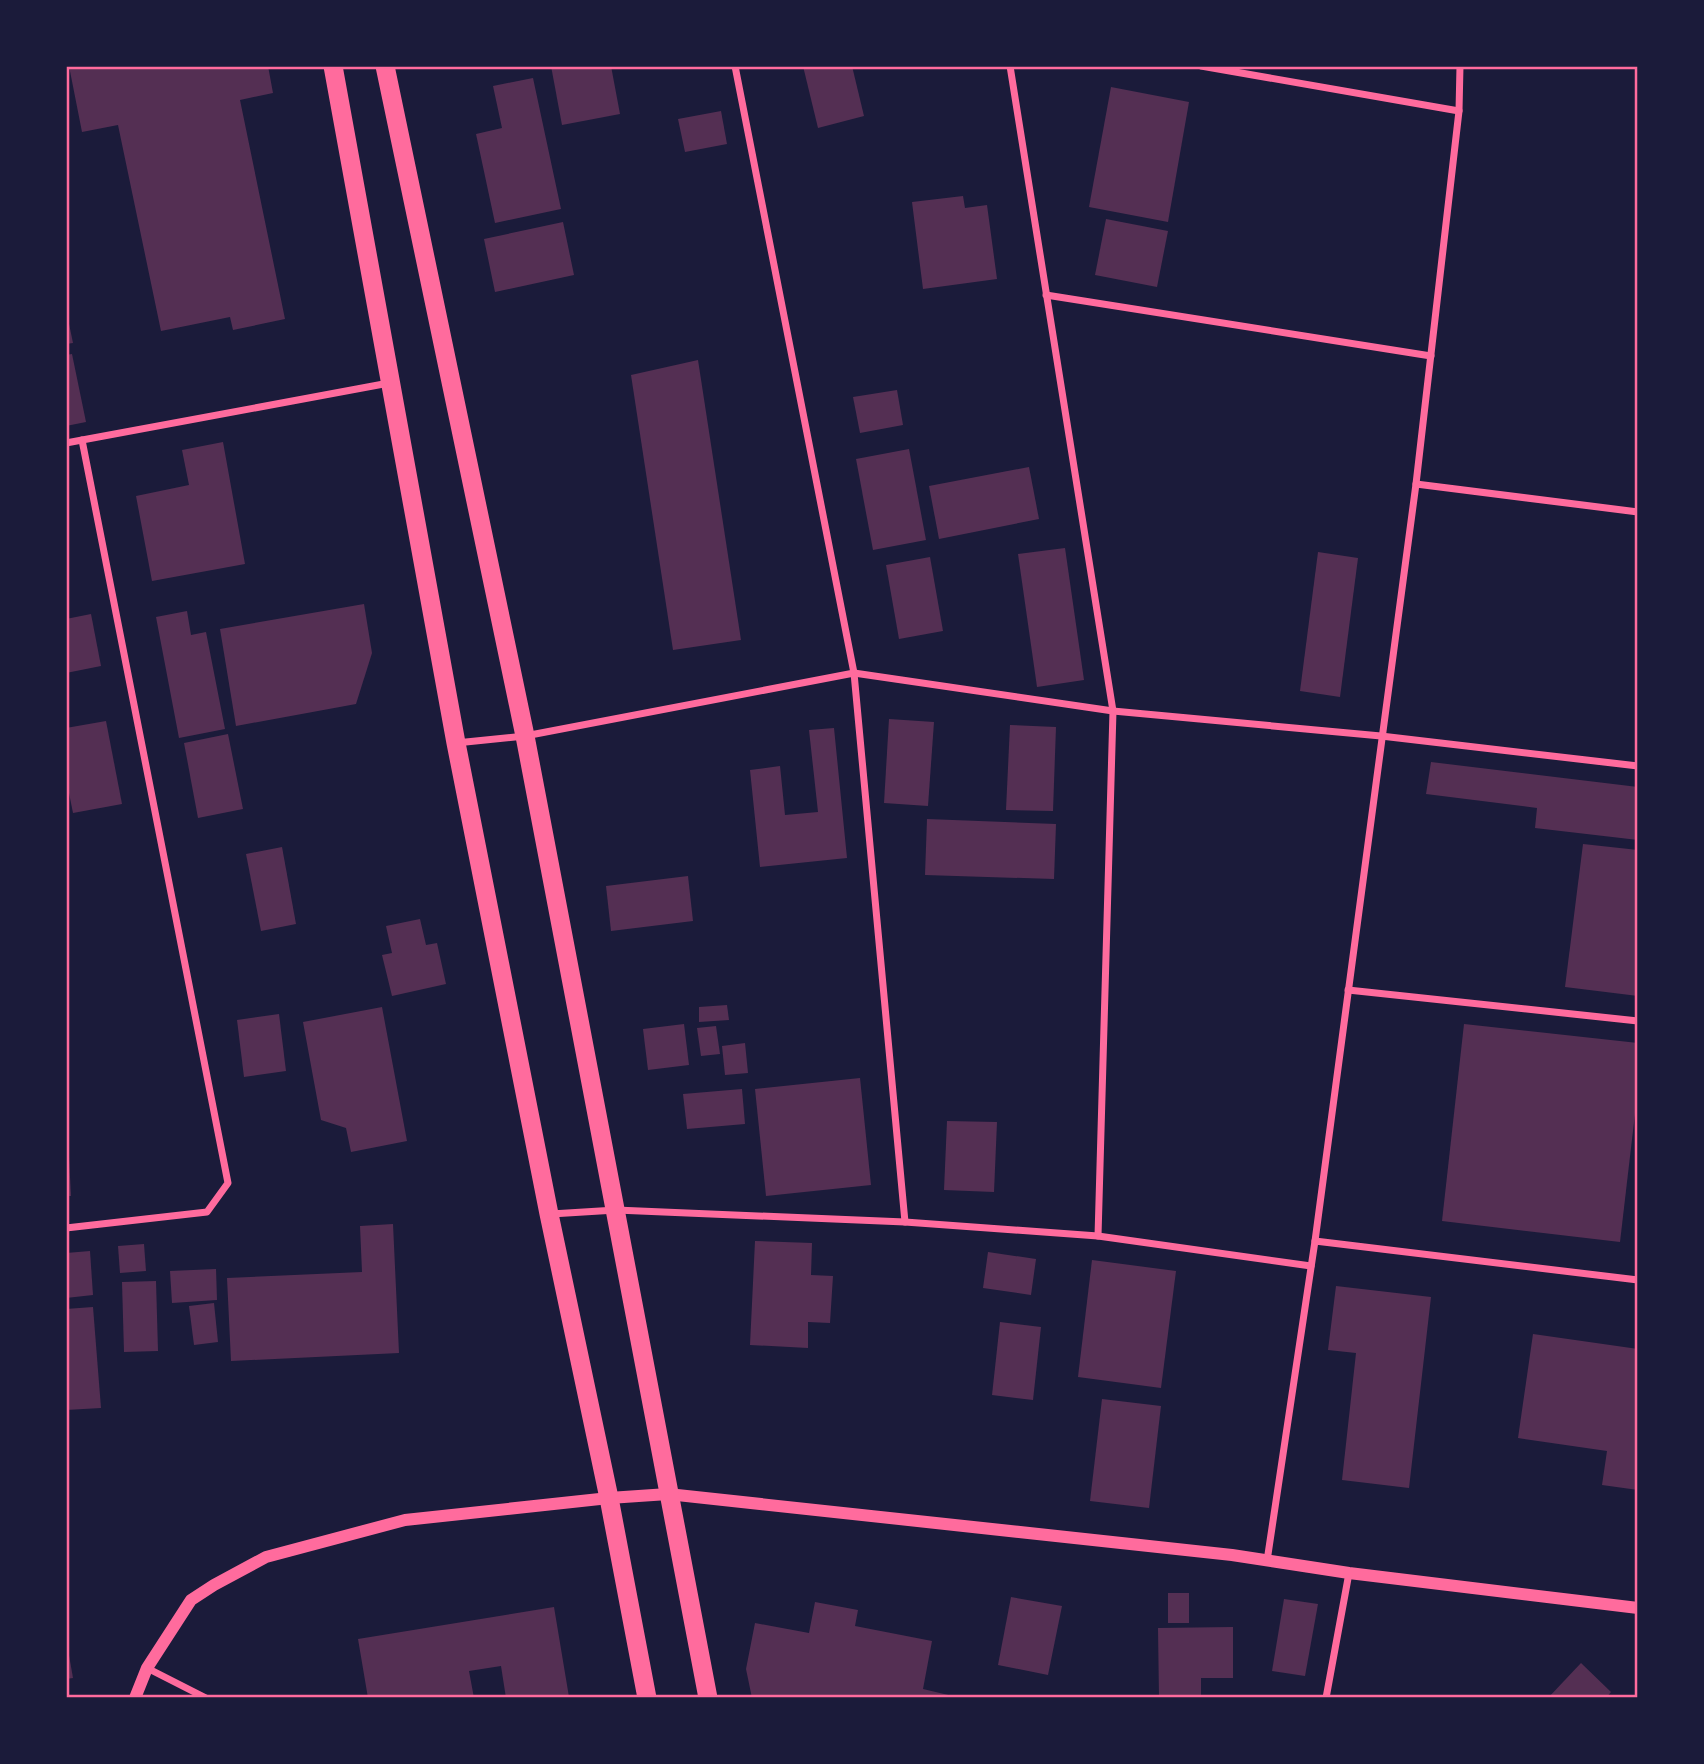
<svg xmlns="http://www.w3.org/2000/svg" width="1704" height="1764" viewBox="0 0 1704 1764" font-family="'Noto Sans',sans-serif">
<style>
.building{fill:#542f53}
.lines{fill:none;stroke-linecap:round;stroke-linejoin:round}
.minor{stroke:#ff6b9d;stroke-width:7}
.tertiary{stroke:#ff6b9d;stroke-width:12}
.trunk{stroke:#ff6b9d;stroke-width:19}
.neatline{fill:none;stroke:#ff6b9d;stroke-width:2.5}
</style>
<rect width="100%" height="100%" fill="#1b1b3a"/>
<g class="building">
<path d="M69 66H268L273 93 240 100 285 319 233 330 230 317 161 331 118 125 82 132Z"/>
<path d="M551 66H611L620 114 562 125Z"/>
<path d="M803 66H852L864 116 818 128Z"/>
<path d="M533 78 561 209 495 223 476 134 502 128 493 86Z"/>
<path d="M1111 87 1189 102 1168 222 1089 207Z"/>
<path d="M721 111 727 144 685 152 678 119Z"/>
<path d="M963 196 965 208 987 205 997 279 923 289 912 202Z"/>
<path d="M1106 219 1168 231 1157 287 1095 275Z"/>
<path d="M563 222 574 275 495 292 484 239Z"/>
<path d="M68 319 73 343 66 344V320Z"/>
<path d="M72 354 86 422 66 426V355Z"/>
<path d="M698 360 741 640 673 650 631 375Z"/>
<path d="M897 390 903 425 860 433 853 397Z"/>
<path d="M223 442 245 564 152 581 136 496 189 485 182 450Z"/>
<path d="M909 449 926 540 873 550 856 459Z"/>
<path d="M1029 467 1039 519 939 539 929 486Z"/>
<path d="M1065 548 1084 680 1037 687 1018 554Z"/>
<path d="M1318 552 1358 558 1340 697 1300 691Z"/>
<path d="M930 557 943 631 899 639 886 565Z"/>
<path d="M364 604 372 653 356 704 236 726 220 629Z"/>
<path d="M187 611 191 635 206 632 225 729 179 738 156 617Z"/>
<path d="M91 614 101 666 66 673V619Z"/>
<path d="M889 719 934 722 928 806 884 803Z"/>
<path d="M106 721 122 804 73 813 66 778V728Z"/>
<path d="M1010 725 1056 727 1053 811 1006 810Z"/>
<path d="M834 728 847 858 760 867 750 770 780 766 785 815 818 812 809 730Z"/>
<path d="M228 734 243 809 198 818 184 743Z"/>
<path d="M1431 762 1638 787V840L1535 828 1537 808 1426 794Z"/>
<path d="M927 819 1056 824 1054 879 925 875Z"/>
<path d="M1583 844 1638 850V996L1565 987Z"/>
<path d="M282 847 296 924 261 931 246 854Z"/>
<path d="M688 876 693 921 611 931 606 886Z"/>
<path d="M420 919 426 945 437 943 446 984 392 996 382 955 392 953 386 926Z"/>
<path d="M727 1005 729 1020 699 1022V1007Z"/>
<path d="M382 1007 407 1141 351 1152 346 1128 321 1120 303 1022Z"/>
<path d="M279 1014 286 1071 244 1077 237 1020Z"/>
<path d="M684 1024 689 1065 648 1070 643 1029Z"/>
<path d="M1464 1024 1638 1043V1088L1620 1242 1442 1221Z"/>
<path d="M716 1026 720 1054 701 1056 697 1028Z"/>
<path d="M745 1043 748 1073 725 1075 722 1046Z"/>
<path d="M860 1078 871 1185 766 1196 755 1089Z"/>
<path d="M742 1089 745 1124 687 1129 683 1094Z"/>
<path d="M947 1121 997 1122 994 1192 944 1190Z"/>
<path d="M69 1157 71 1196H66V1158Z"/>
<path d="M393 1224 399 1353 231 1361 227 1278 362 1272 360 1226Z"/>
<path d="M755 1241 812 1243 811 1275 833 1276 830 1323 808 1322V1348L750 1345Z"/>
<path d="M144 1244 146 1271 120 1273 118 1246Z"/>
<path d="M90 1251 93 1295 66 1298V1253Z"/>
<path d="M988 1252 1036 1259 1031 1295 983 1288Z"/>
<path d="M1092 1260 1176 1271 1161 1388 1078 1377Z"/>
<path d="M216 1269 217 1300 172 1303 170 1271Z"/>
<path d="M156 1281 158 1351 124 1352 122 1282Z"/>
<path d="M1336 1286 1431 1297 1409 1488 1342 1480 1356 1353 1328 1350Z"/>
<path d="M214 1303 218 1342 194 1345 189 1306Z"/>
<path d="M93 1307 101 1408 66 1410V1309Z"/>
<path d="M1000 1322 1041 1327 1033 1400 992 1395Z"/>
<path d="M1533 1334 1638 1349V1490L1602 1485 1607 1451 1518 1438Z"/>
<path d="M1102 1399 1161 1406 1149 1508 1090 1501Z"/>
<rect x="1168" y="1593" width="21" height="30"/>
<path d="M1011 1597 1062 1606 1048 1675 998 1665Z"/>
<path d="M1284 1599 1318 1604 1305 1676 1272 1671Z"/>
<path d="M815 1602 858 1610 855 1626 932 1641 923 1689 961 1698H752L746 1669 755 1623 809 1633Z"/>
<path d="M554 1607 569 1697 506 1698 501 1666 469 1671 474 1698H368L358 1639Z"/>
<path d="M1233 1627V1678H1201V1698H1159L1158 1628Z"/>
<path d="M66 1638 73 1678 66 1679Z"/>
<path d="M1581 1663 1611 1692 1606 1698H1548Z"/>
</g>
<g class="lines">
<g class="minor">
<path d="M735 66 854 673 905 1222"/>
<path d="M1010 66 1113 711 1098 1236"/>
<path d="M1201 66 1459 111"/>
<path d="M1046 295 1431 356"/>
<path d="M66 443 389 383"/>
<path d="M1416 484 1638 512"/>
<path d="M456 743 525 736 854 673 1113 711 1381 736 1638 766"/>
<path d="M1348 990 1638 1021"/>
<path d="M551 1214 616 1210 905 1222 1098 1236 1311 1266"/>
<path d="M66 1228 207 1212 228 1183 82 440"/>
<path d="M1315 1241 1638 1280"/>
<path d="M1267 1561 1315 1241 1416 484 1459 111 1460 66"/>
<path d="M147 1668 206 1698"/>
<path d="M1326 1698 1349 1573"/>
</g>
<path class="tertiary" d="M135 1698 147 1668 191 1600 214 1585 266 1557 405 1520 609 1498 668 1494 1232 1555 1349 1573 1638 1608"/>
<g class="trunk">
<path d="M333 66 456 743 549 1214 609 1498 647 1698"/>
<path d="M385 66 525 736 708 1698"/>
</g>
</g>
<rect width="1704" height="1764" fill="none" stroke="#1b1b3a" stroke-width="136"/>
<rect x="68" y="68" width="1568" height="1628" class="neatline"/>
</svg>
